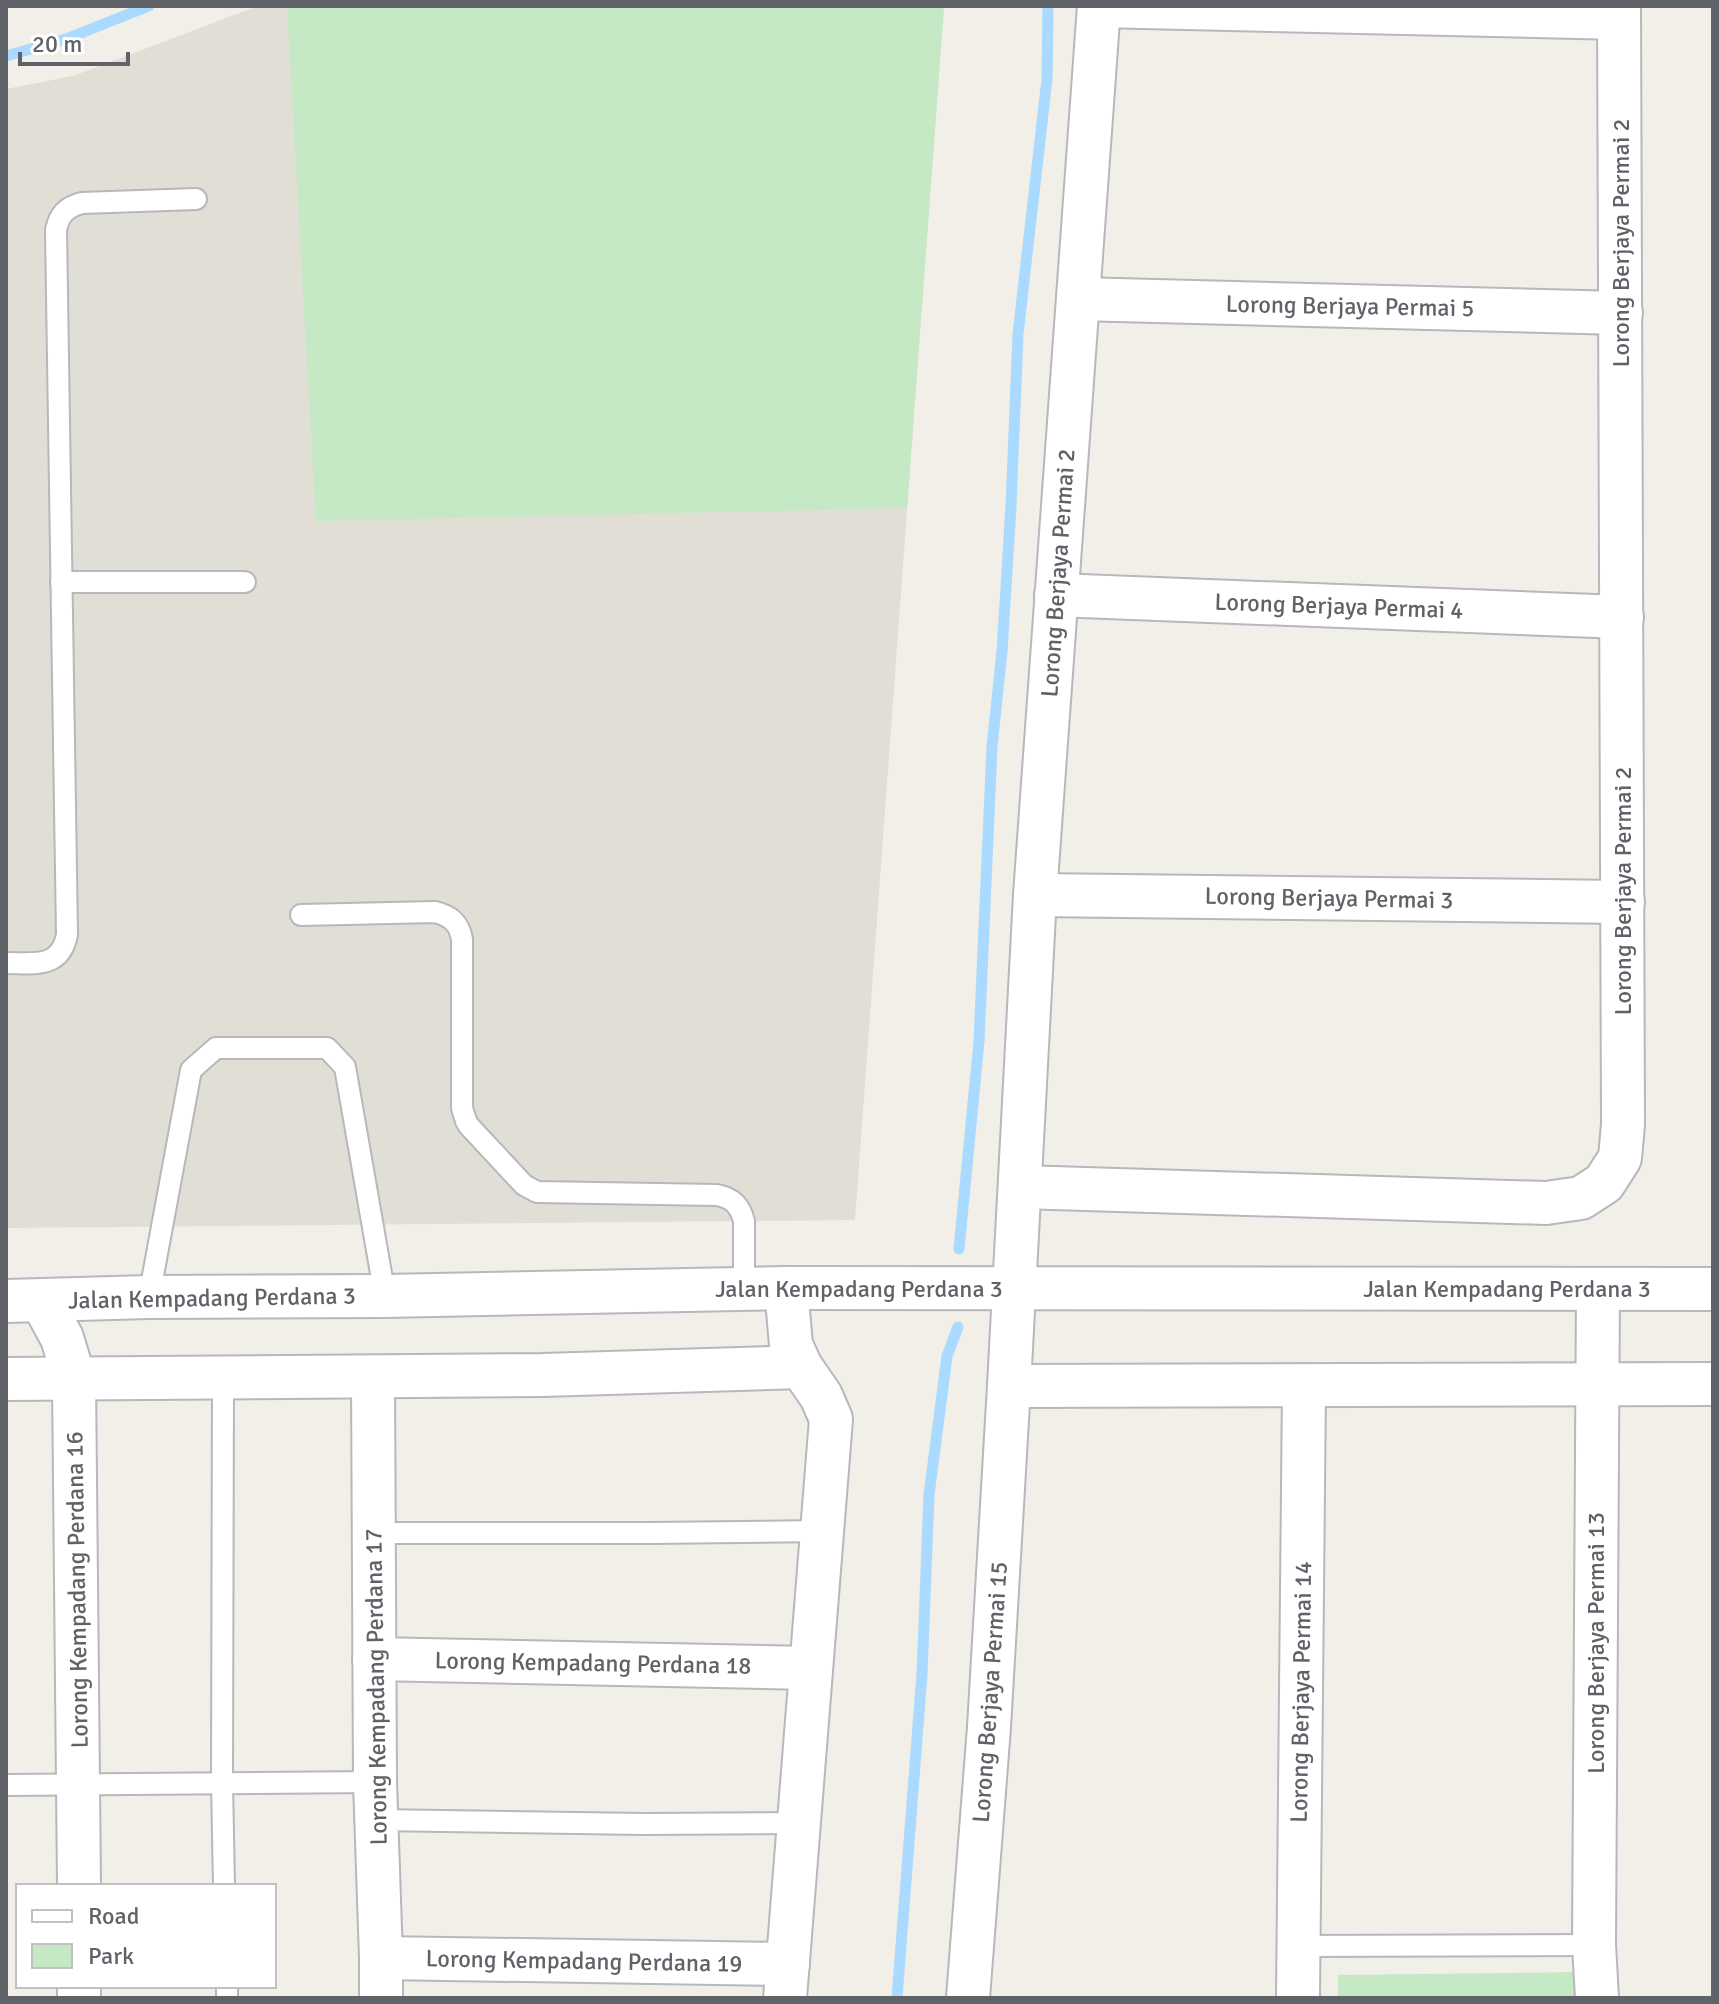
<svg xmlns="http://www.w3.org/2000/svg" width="1719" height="2004" viewBox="0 0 1719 2004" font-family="Signika,sans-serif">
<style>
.education{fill:#e1ded6}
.green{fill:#c5e8c5}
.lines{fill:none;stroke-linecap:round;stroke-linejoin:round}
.stream{stroke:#aadaff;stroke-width:11}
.service-casing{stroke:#b5b8bc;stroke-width:24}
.minor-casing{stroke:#b5b8bc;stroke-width:46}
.service{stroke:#fff;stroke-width:20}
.minor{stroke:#fff;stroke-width:42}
.labels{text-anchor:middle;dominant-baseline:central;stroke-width:7;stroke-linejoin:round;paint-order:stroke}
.street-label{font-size:24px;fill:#5f6368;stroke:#fff}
</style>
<rect width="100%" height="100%" fill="#f1efe8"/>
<path class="education" d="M258 6H944L855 1220 6 1228V89L73 76Z"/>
<g class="green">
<path d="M287 6H944L907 508 316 521Z"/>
<path d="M1580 1972V1998H1338V1975Z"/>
</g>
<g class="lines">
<g class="stream">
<path d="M6 56 66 39 149 6"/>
<path d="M959 1249 979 1041 992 747 1002 651 1011 506 1018 334 1047 79 1048 6"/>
<path d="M897 1998 922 1674 929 1495 947 1356 958 1327"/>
</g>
<g class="service-casing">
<g id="service">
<path d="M61 582H245"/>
<path d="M301 915 435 912C451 916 459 923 462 939V1108L466 1121 469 1126 524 1185 537 1192 717 1195C733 1198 740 1206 744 1221V1288"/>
<path d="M6 963C34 963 60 969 67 935L56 230C59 215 66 207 82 203L196 199"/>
<path d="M149 1297 191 1070 216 1048H327L345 1067 385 1296"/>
<path d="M223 1377 222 1783 224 1886"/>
<path d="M374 1533H651L822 1531"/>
<path d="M6 1785 375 1782"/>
<path d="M376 1820 644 1824 799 1823"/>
<path d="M1298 1946 1594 1945"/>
<path d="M227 1986V1998"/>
</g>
</g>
<g class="minor-casing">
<g id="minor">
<path d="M1099 6 1619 18"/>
<path d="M1078 299 1621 313"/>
<path d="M1056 595 1622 617"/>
<path d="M1035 895 1623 902"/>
<path d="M1020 1187 1546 1203 1581 1198 1604 1183 1620 1158 1623 1124 1619 6"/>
<path d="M6 1301 149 1297 385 1296 786 1288 1713 1289"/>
<path d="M42 1301 62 1338 74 1378 79 1886"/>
<path d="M373 1377 375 1782 381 1958V1998"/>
<path d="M6 1379 543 1375 801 1367"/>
<path d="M1009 1386 1713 1384"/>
<path d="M374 1659 811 1668"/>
<path d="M381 1958 788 1964"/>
<path d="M79 1998V1986"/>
<path d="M785 1998 831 1419 821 1396 801 1367 791 1345 786 1288"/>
<path d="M968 1998 989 1727 1009 1386 1035 895 1099 6"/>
<path d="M1298 1998 1304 1386"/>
<path d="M1597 1998 1594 1945 1598 1289"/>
</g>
</g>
<use href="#service" class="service"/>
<use href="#minor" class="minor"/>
</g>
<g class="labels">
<g class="street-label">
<text transform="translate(1621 243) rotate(-90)">Lorong Berjaya Permai 2</text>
<text transform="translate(1350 306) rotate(1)">Lorong Berjaya Permai 5</text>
<text transform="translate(1058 573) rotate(-86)">Lorong Berjaya Permai 2</text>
<text transform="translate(1339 606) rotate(2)">Lorong Berjaya Permai 4</text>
<text transform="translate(1623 891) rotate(-90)">Lorong Berjaya Permai 2</text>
<text transform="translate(1329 898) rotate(1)">Lorong Berjaya Permai 3</text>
<text x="859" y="1289">Jalan Kempadang Perdana 3</text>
<text x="1507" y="1289">Jalan Kempadang Perdana 3</text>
<text transform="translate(212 1298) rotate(-1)">Jalan Kempadang Perdana 3</text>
<text transform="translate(77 1590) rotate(-91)">Lorong Kempadang Perdana 16</text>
<text transform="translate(1596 1643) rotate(-90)">Lorong Berjaya Permai 13</text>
<text transform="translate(593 1663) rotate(1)">Lorong Kempadang Perdana 18</text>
<text transform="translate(376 1687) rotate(-91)">Lorong Kempadang Perdana 17</text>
<text transform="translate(990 1692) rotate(-86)">Lorong Berjaya Permai 15</text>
<text transform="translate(1301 1692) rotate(-89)">Lorong Berjaya Permai 14</text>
<text transform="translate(584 1961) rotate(1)">Lorong Kempadang Perdana 19</text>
</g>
</g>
<rect width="1719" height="2004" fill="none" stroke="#5f6368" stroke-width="16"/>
<rect x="16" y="1884" width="260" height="104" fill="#ffffff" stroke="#bfc1c3" stroke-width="2"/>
<rect x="32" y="1910" width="40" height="12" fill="#ffffff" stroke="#bfc1c3" stroke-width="2"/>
<text x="88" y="1924" font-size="24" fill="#5f6368">Road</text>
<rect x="32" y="1944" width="40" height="24" fill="#c5e8c5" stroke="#bfc1c3" stroke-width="2"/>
<text x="88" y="1964" font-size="24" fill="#5f6368">Park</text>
<path d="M20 52v12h108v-12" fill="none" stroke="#5f6368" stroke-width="4"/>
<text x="32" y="52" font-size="24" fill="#5f6368" stroke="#ffffff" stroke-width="6" paint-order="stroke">20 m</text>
</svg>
